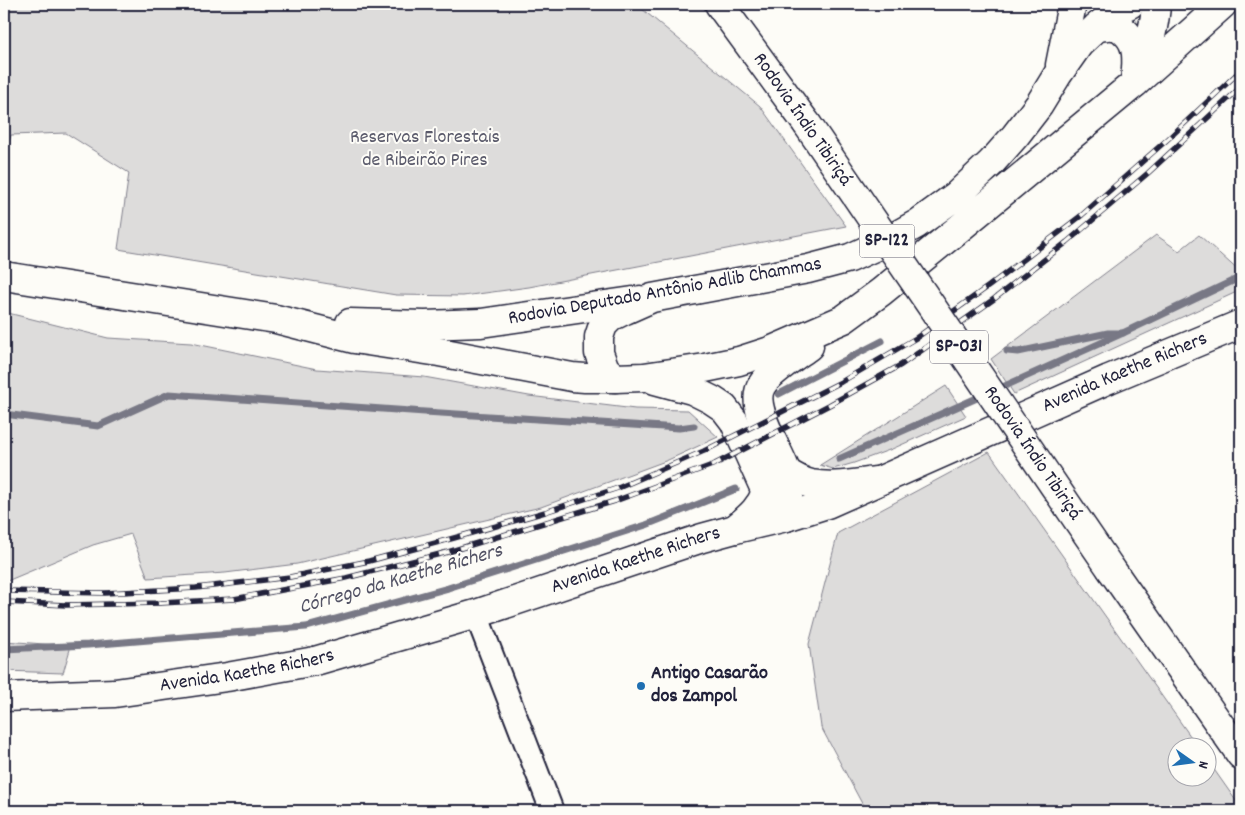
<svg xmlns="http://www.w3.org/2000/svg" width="1245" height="815" viewBox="0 0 1245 815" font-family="Dekko,sans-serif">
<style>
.green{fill:#dddcdb;stroke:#807f8b}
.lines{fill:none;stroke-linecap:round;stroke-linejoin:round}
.stream{stroke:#787885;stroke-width:7}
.street-casing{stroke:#22223b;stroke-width:26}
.secondary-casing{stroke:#22223b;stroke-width:31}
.highway-casing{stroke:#22223b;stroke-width:31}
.street{stroke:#fdfcf7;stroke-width:22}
.secondary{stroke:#fdfcf7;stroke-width:28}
.highway{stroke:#fdfcf7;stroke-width:28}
.rail-casing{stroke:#22223b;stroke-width:5.5}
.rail{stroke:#fdfcf7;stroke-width:4;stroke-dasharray:11;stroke-linecap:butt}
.highway-bridge-casing{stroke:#22223b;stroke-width:31;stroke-linecap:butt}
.highway-bridge{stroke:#fdfcf7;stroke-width:28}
.poi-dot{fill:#1f6fb2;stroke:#fdfcf7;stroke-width:2}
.labels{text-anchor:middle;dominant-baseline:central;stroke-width:4;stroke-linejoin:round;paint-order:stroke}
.shield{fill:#fdfcf7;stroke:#646373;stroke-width:1}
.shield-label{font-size:19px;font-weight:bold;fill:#22223b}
.street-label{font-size:20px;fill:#22223b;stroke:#fdfcf7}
.park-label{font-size:20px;fill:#5a5a6b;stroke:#fdfcf7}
.poi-label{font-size:20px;font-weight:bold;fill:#22223b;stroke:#fdfcf7;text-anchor:start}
.water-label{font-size:21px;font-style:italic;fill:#545466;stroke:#fdfcf7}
</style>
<rect width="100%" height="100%" fill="#fdfcf7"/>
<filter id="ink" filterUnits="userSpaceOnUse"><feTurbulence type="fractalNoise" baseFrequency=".02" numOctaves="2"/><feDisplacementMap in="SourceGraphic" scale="10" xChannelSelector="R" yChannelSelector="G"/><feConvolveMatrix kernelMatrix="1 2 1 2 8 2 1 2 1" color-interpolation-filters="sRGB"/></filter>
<g filter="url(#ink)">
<g class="green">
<path d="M4 4H636L760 106 846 226 529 287 463 296 396 295 118 249 129 173 66 133 11 135 4 158Z"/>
<path d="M1156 235 1179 251 1199 235 1241 273V290L1014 394 991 359Z"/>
<path d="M4 312 108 338 191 343 317 369 424 377 529 396 635 409 688 410 718 437 668 460 541 507 297 564 225 573 148 578 131 534 93 545 7 581 4 580Z"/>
<path d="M946 386 966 416 892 449 854 463 833 469 820 465Z"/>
<path d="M989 452 1198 747 1178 748V778H1208V761L1241 808V811H866L821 727 809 644 838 533Z"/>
<path d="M4 641 71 646 63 673 4 671Z"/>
</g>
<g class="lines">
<g class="stream">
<path d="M1007 351 1018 352 1108 333H1123L1241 277"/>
<path d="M996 390 1123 333"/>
<path d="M779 394 882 341"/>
<path d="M4 414 98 426 169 394 425 412 679 428 694 426"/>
<path d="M839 459 986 394"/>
<path d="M4 649 88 645 306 627 448 588 646 525 736 489"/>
</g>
<g class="street-casing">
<path id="street" d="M476 614 552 811"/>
</g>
<g class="secondary-casing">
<g id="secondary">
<path d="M4 276 276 319 354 339 439 352 572 377 585 378H615"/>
<path d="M350 323 425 325 481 323 640 300"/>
<path id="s1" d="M4 697 115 693 227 677 315 661 476 614 702 538 735 529 786 517 827 504 1109 379 1241 324"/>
</g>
</g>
<g class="highway-casing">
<g id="highway">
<path d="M719 4 807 124"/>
<path d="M1130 4 1118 10 1097 27 1079 44 1058 74 1039 105 1015 136 991 163 957 195 917 224 885 242 850 258 808 269 652 298 625 310 611 317 603 325 599 337V353L605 369 615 378 644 377 705 368 739 361 770 351 844 319 881 292 956 231 1135 83 1223 4"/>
<path d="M1097 27C1102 27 1108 25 1113 26 1119 26 1123 30 1127 34 1140 47 1136 66 1135 83"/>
<path d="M1060 65 1072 4"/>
<path d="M1140 70C1148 49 1155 27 1156 4"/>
<path d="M655 380 692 390 712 400 724 408 734 421 766 492 786 517"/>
<path d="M786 472C794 477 802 482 811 484 832 488 855 484 875 481"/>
<path d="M786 517C788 502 790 486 786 471 779 449 748 406 762 385 769 373 797 355 809 346"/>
<path d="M735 529C749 517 759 510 766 492"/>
<path d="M1111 569 1241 755"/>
</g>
</g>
<use href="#street" class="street"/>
<use href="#secondary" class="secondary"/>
<use href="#highway" class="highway"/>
<g class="rail-casing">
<g id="rail">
<path d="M4 591 105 593 196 588 290 577 369 561 454 538 545 512 618 488 704 451 841 382 916 338 989 286 1082 215 1169 138 1241 70"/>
<path d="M4 602 66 605 161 603 234 599 346 578 448 552 615 501 715 464 829 405 901 365 994 299 1067 242 1148 173 1241 87"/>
</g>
</g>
<use href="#rail" class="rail"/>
<g class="highway-bridge-casing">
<g id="highway-bridge">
<path id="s2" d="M807 124 1111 569"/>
</g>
</g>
<use href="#highway-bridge" class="highway-bridge"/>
</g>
</g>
<circle class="poi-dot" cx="641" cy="686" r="5"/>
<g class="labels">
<g class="shield">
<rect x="859.5" y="224.5" width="55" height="33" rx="4"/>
<rect x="930" y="330.5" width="58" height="33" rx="4"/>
</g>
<g class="shield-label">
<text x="887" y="241">SP-122</text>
<text x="959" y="347">SP-031</text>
</g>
<g class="street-label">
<text transform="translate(802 120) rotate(55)">Rodovia Índio Tibiriçá</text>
<text transform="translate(665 292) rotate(-10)">Rodovia Deputado Antônio Adlib Chammas</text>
<text stroke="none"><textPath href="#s1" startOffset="1175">Avenida Kaethe Richers</textPath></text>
<text stroke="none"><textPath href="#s2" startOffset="399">Rodovia Índio Tibiriçá</textPath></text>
<text stroke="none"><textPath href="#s1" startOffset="650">Avenida Kaethe Richers</textPath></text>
<text stroke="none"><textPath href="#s1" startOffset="245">Avenida Kaethe Richers</textPath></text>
</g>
<g class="park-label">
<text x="425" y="138">Reservas Florestais<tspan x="425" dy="23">de Ribeirão Pires</tspan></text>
</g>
<g class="poi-label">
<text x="651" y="674">Antigo Casarão<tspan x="651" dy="23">dos Zampol</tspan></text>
</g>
<g class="water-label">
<text transform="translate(401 580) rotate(-16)">Córrego da Kaethe Richers</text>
</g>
</g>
<rect width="1245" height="815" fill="none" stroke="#fdfcf7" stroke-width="20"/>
<rect x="10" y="10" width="1225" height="795" fill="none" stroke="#22223b" stroke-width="2" filter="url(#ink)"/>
<g transform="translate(1192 762) rotate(104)"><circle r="24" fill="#fdfcf7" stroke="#a5a5ac"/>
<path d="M0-4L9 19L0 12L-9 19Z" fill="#1f6fb2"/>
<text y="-8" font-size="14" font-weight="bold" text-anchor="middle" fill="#22223b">N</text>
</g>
</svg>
